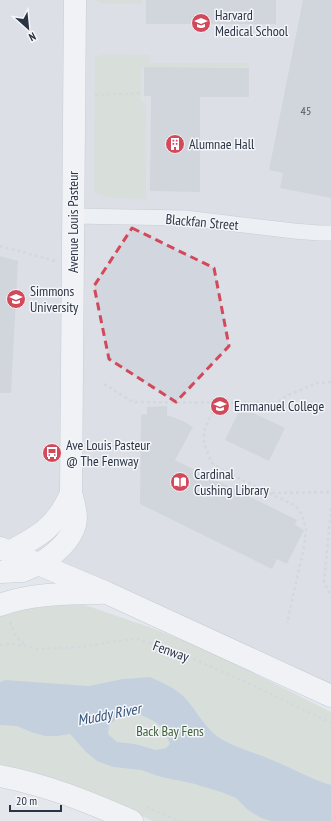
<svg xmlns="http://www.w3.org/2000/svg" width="331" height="821" viewBox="0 0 331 821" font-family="'PT Sans Narrow',sans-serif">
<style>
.built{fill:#d2d6de}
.green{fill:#c9d6c5}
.water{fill:#9fb4cc;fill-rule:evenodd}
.building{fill:#bbc0ca}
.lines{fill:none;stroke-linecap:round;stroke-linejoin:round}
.street-casing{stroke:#a9aeb7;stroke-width:16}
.secondary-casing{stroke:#a9aeb7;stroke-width:23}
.primary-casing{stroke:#a3abb8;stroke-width:23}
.path{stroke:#c2c5cb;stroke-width:2.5;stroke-dasharray:3 3;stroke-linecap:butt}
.street{stroke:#f7f8fa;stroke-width:15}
.secondary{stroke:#fff;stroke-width:22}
.primary{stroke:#fff;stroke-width:22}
.marked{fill:none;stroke:#d1495b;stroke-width:3;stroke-dasharray:8 5;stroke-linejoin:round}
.labels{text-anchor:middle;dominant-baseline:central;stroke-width:3;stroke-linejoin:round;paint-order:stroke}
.number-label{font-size:12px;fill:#4f5766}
.poi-label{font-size:14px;fill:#2b3445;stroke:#f4f6f9;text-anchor:start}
.street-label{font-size:14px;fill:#2b3445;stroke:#f4f6f9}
.park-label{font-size:14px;fill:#3f6138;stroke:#f4f6f9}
.water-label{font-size:15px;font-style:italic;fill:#34527a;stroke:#f4f6f9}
</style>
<rect width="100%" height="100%" fill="#e4e7ec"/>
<path class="built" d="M0 0H331V696L0 548Z"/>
<g class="green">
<path d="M95 0H142V4H101Z"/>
<path d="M105 54 149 55 150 63H249V67L141 68V102L146 103V199L107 198 94 192 95 57Z"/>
<path d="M58 601 85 605 152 628 212 652 331 712V821H153L93 795 0 768V612Z"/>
</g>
<path class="water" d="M150 677C161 682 173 687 182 695 195 707 203 726 218 737 235 748 254 752 272 760 292 768 310 779 331 785V821H271L261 818 248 810 236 798 221 792 191 783 161 777 141 770 113 767 97 761 86 752 70 734 58 736H45L31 732 17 726 0 725V682L5 680 89 686 123 679ZM141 715C159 723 163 725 170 744L166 748 156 750 135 744 117 742 108 734 109 725 119 717Z"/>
<g class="building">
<rect x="146" y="0" width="130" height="24"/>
<path d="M303 0H331V198L280 188 283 173 269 170Z"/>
<path d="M144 67 249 68V97H200V192L150 191 151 96H144Z"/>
<path d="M0 256 18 261 11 393H0Z"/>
<path d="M167 406V415L183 421 193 427 175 460 297 520 295 525 304 530 287 564 277 559 272 569 140 504 141 415 147 414V407Z"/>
<path d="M241 407 285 428 269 461 225 440Z"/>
</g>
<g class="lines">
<g class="street-casing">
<path id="street" d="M73 216 185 218 294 231 319 233H331"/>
</g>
<g class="secondary-casing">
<g id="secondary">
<path d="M9 552C40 536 57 526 71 493"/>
<path d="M39 564C55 554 75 538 76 518 76 510 73 501 71 493L75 0"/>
</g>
</g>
<g class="primary-casing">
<g id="primary">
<path d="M0 548 107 593 331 696"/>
<path d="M0 572 23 571 39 564"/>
<path d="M0 605C31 593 67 594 100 593"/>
<path d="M0 776C47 785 89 802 132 821"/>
</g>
</g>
<g class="path">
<path d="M95 95 143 93"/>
<path d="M0 246 55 261"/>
<path d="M104 384 133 402 276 403 286 396 317 383 331 382"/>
<path d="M220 402 209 419 204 431V444L212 463 222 470 296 506 302 515 306 529 304 547 287 623"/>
<path d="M272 493 331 492"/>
<path d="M331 508 324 582 331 596"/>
<path d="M10 622 16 637 25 645"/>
<path d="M0 645 11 644 26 646 38 649 80 647 125 640 137 639 175 651 248 683 331 723"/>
<path d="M146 807 180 821"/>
</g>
<use href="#street" class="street"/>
<use href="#secondary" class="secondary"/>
<use href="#primary" class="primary"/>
</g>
<path d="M0 0H331V821H0ZM132 228 214 268 229 346 176 402 109 359 94 286Z" fill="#e4e7ec" fill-opacity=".55" fill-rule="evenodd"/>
<path class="marked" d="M132 228 214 268 229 346 176 402 109 359 94 286Z"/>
<defs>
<g id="university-disc" transform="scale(1)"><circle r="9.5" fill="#d1495b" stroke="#f4f6f9"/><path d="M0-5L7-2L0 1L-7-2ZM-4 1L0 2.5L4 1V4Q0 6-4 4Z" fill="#fff"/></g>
<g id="building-disc" transform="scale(1)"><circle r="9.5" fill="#d1495b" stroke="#f4f6f9"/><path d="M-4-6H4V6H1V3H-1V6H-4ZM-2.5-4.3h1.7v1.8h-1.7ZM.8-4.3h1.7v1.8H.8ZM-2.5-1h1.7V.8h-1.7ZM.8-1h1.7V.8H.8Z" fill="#fff"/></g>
<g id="bus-disc" transform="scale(1)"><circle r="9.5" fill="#d1495b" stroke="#f4f6f9"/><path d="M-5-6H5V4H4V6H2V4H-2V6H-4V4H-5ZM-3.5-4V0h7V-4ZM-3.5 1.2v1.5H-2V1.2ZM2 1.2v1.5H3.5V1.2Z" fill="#fff"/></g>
<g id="library-disc" transform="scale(1)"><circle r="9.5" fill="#d1495b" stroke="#f4f6f9"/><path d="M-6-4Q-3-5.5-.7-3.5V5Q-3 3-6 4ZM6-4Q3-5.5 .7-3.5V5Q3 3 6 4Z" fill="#fff"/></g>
</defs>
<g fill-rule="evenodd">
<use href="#university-disc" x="201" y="23"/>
<use href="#building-disc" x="175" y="144"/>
<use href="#university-disc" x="16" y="299"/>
<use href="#university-disc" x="220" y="406"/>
<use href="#bus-disc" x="52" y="453"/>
<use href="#library-disc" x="180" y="482"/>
</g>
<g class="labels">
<g class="number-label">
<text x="306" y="110">45</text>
</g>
<g class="poi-label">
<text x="215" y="15">Harvard<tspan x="215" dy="16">Medical School</tspan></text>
<text x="189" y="144">Alumnae Hall</text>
<text x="30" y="291">Simmons<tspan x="30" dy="16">University</tspan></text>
<text x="234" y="406">Emmanuel College</text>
<text x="66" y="445">Ave Louis Pasteur<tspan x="66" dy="16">@ The Fenway</tspan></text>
<text x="194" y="474">Cardinal<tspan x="194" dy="16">Cushing Library</tspan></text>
</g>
<g class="street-label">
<text transform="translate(73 222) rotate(-90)">Avenue Louis Pasteur</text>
<text transform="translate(202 222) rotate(5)">Blackfan Street</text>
<text transform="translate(171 651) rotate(20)">Fenway</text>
</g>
<g class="park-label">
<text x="170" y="731">Back Bay Fens</text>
</g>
<g class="water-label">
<text transform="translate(109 714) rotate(-11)">Muddy River</text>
</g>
</g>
<g transform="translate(28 28) rotate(153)" stroke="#f4f6f9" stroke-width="3" paint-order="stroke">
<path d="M0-3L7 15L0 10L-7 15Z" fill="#2b3445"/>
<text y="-6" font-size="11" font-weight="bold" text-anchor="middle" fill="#2b3445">N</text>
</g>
<path d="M10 805v6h51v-6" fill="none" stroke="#2b3445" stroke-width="2"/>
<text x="16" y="805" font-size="12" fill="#2b3445" stroke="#f4f6f9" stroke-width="3" paint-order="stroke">20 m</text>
</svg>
